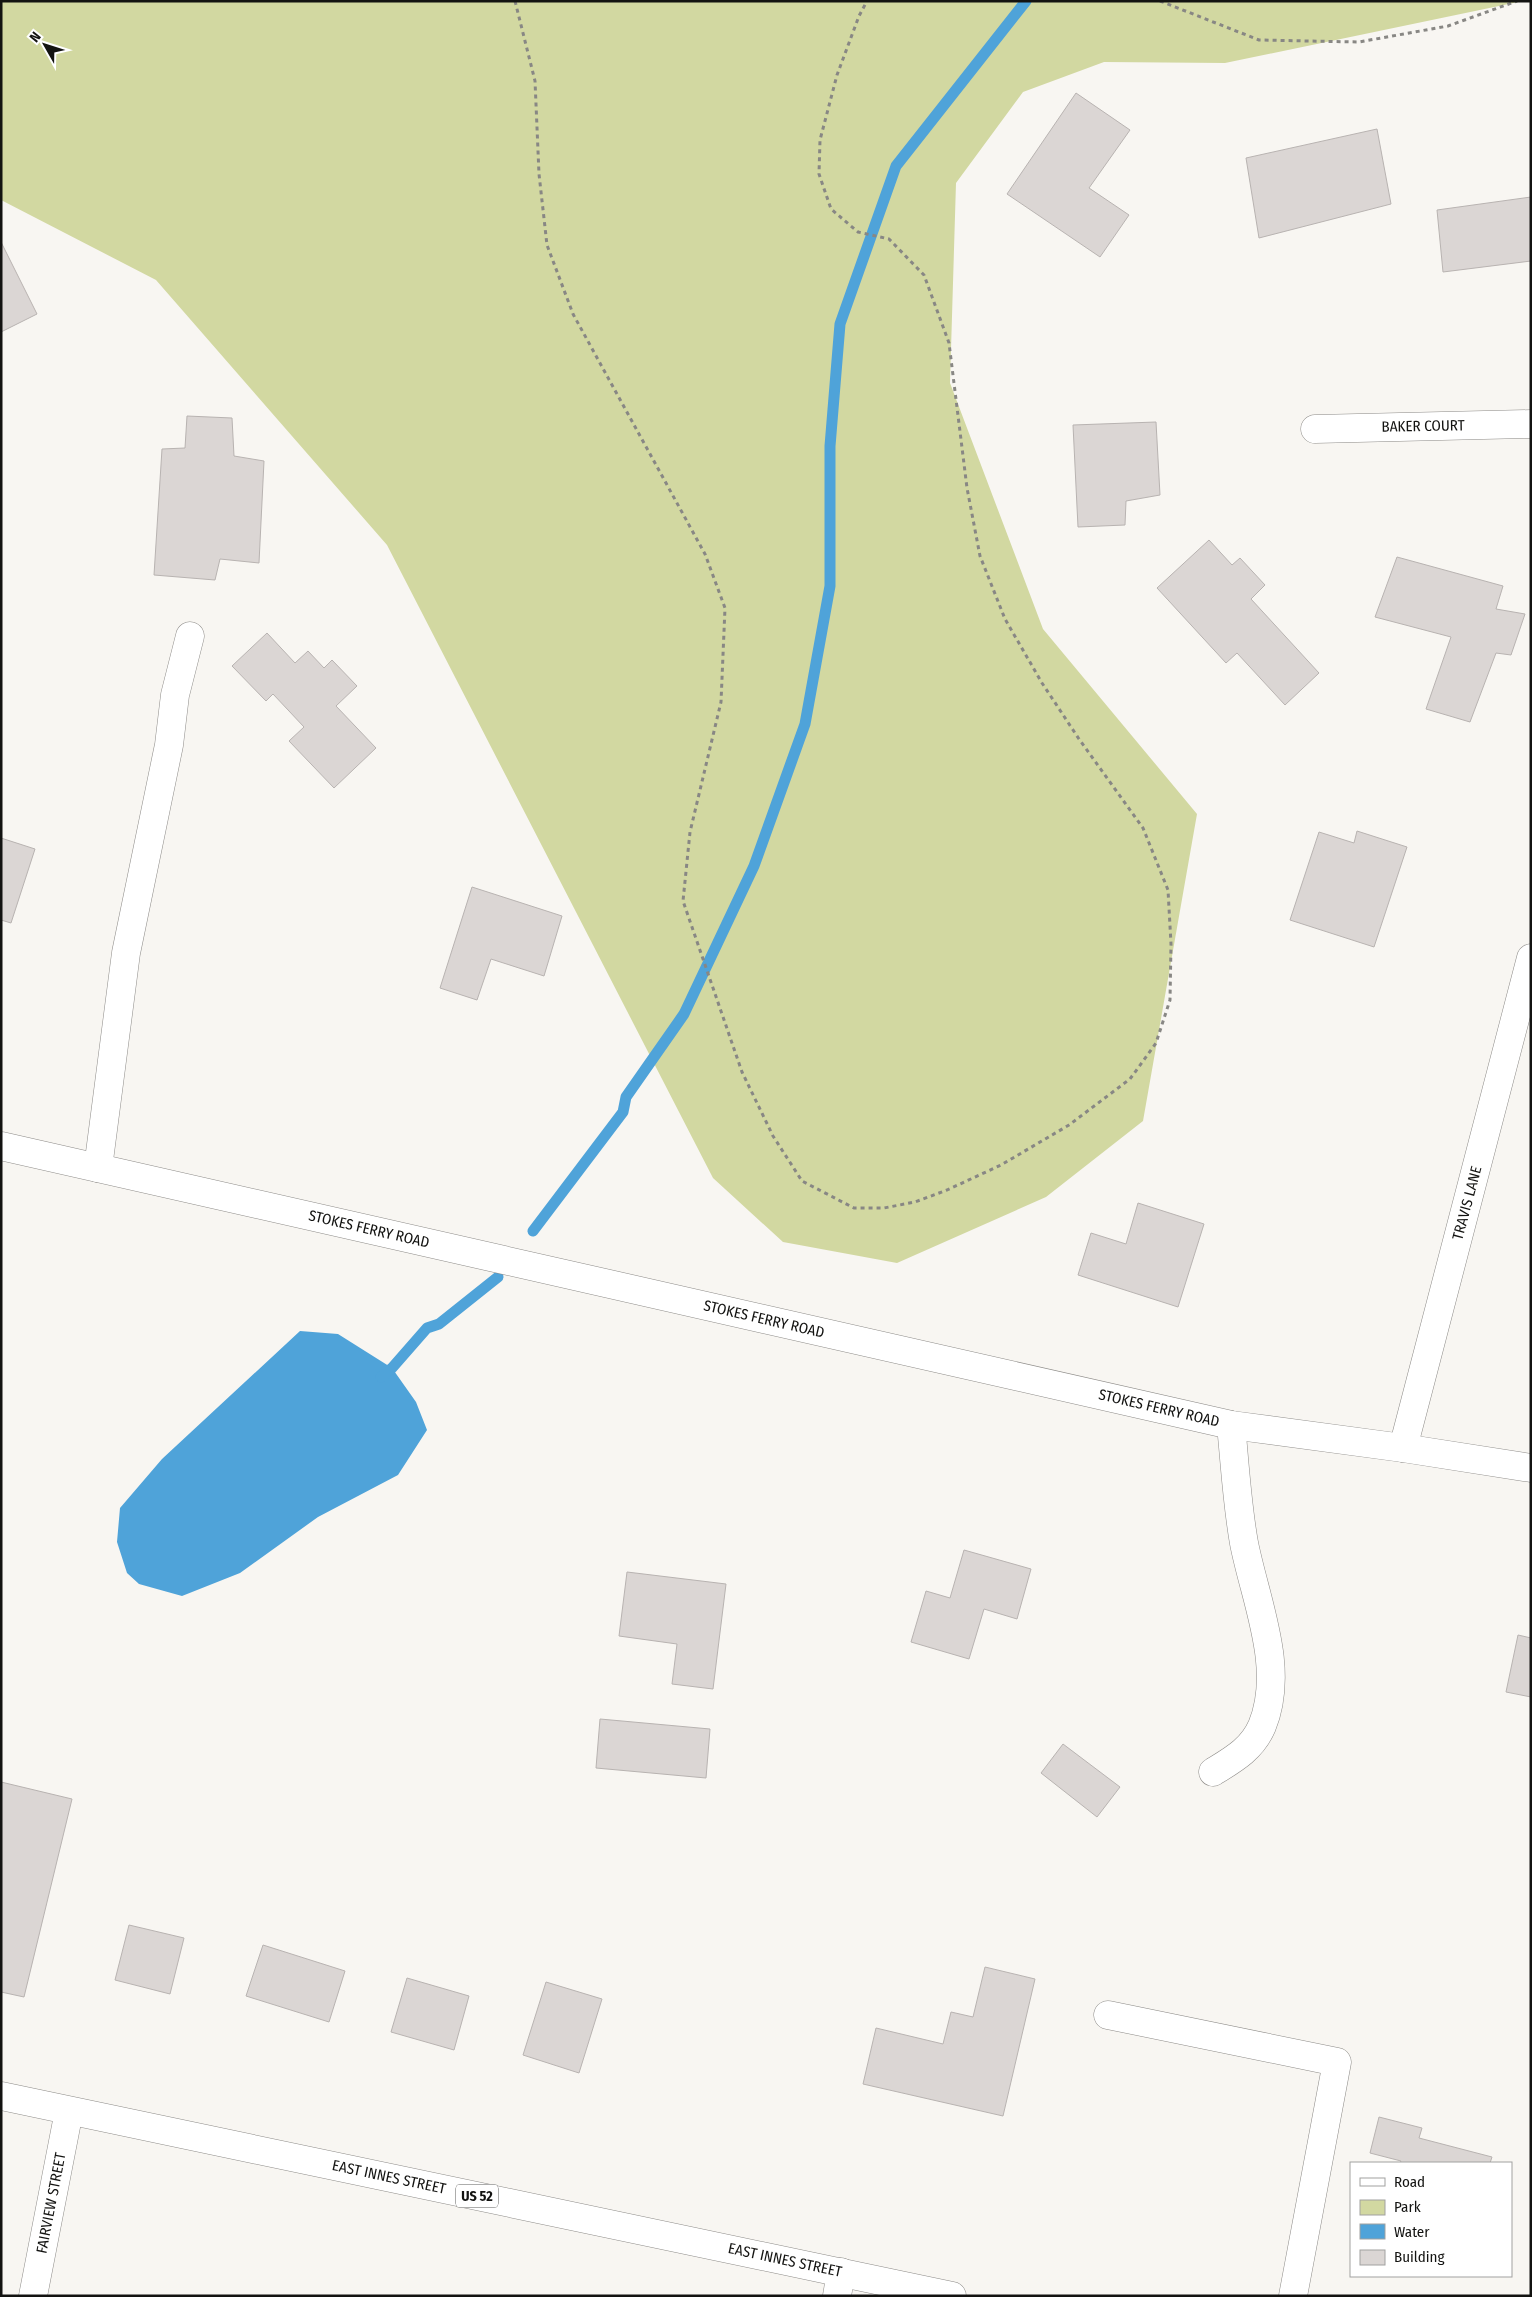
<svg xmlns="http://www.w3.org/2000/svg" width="1532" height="2297" viewBox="0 0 1532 2297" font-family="'Fira Sans Condensed',sans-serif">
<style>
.green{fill:#d2d8a1}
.water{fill:#4fa3d9}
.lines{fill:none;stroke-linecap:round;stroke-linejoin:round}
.stream{stroke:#4fa3d9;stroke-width:11}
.building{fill:#dbd6d4;stroke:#b8b3b1}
.minor-casing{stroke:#8d8b88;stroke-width:29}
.major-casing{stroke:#8d8b88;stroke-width:29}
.path{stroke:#888784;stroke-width:3;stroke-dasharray:4 4;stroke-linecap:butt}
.minor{stroke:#fff;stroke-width:28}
.major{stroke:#fff;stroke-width:28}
.labels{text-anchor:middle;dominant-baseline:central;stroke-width:5;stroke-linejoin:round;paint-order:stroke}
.shield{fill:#fff;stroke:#5a5a58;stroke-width:1}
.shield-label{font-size:14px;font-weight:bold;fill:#131311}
.street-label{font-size:15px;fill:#131311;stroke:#fff}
</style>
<rect width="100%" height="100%" fill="#f8f6f2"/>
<path class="green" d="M1 1H1523L1225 63 1104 62 1023 92 956 183 950 383 1043 629 1197 814 1143 1121 1046 1197 897 1263 783 1242 713 1178 387 545 156 280 1 200Z"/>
<path class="water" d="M300 1331 338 1334 392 1368 416 1402 427 1430 398 1475 318 1517 240 1573 182 1596 139 1584 127 1573 117 1542 120 1508 162 1459Z"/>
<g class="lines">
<g class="stream">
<path d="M533 1231 623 1112 626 1097 684 1014 754 866 805 724 830 586V446L840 324 896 166 1026 1"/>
<path d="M381 1377 392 1368 427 1328 439 1324 498 1277"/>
</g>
</g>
<g class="building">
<path d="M1076 93 1130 130 1089 188 1129 215 1100 257 1007 194Z"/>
<path d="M1377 129 1391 204 1259 238 1246 158Z"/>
<path d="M1531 197V261L1443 272 1437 210Z"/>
<path d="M1 242 37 314 1 332Z"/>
<path d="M187 416 232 418 234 456 264 461 259 563 220 559 215 580 154 575 162 449 185 448Z"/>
<path d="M1156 422 1160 495 1126 501 1125 525 1078 527 1073 425Z"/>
<path d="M1209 540 1232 565 1240 558 1265 585 1251 599 1319 673 1285 705 1237 653 1226 663 1157 588Z"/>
<path d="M1397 557 1503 586 1496 609 1525 614 1511 655 1496 653 1470 722 1426 709 1451 637 1375 617Z"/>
<path d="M267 633 295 663 308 651 324 668 332 660 357 686 336 706 376 748 334 788 289 741 304 727 273 694 266 701 232 666Z"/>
<path d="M1357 831 1407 847 1374 947 1290 920 1319 832 1354 843Z"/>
<path d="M1 838 35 849 11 923 1 920Z"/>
<path d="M472 887 562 916 544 976 491 959 477 1000 440 988Z"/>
<path d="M1138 1203 1204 1224 1178 1307 1078 1275 1091 1233 1126 1244Z"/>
<path d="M964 1550 1031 1569 1017 1619 984 1609 969 1659 911 1642 926 1591 950 1598Z"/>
<path d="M627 1572 726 1584 713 1689 672 1684 677 1644 619 1636Z"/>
<path d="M1518 1635 1531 1638V1697L1506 1692Z"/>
<path d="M600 1719 710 1729 706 1778 596 1768Z"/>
<path d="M1063 1744 1120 1787 1097 1817 1041 1773Z"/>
<path d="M1 1782 72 1799 24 1997 1 1992Z"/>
<path d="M129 1925 184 1938 170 1994 115 1980Z"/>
<path d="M263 1945 345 1971 329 2022 246 1996Z"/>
<path d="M985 1967 1035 1979 1003 2116 863 2084 876 2028 943 2044 951 2012 973 2017Z"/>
<path d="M407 1978 469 1996 454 2050 391 2032Z"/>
<path d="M546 1982 602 1999 579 2073 523 2055Z"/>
<path d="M1379 2117 1422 2128 1419 2138 1492 2157 1490 2163H1400L1401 2161 1370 2153Z"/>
</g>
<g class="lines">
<g class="minor-casing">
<g id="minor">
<path d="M1315 429 1531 424"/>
<path d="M1 1146 1231 1425 1403 1448 1531 1468"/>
<path d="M98 1168 126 953 169 745 175 695 190 636"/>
<path d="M1403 1448 1531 958"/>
<path d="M1213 1772C1234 1759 1252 1749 1262 1726 1286 1668 1255 1600 1244 1543 1237 1504 1235 1465 1231 1425"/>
<path d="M1108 2015 1337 2062 1293 2296"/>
<path d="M33 2296 69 2111"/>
<path d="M837 2296 841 2272"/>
</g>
</g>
<g class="major-casing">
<path id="major" d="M1 2096 952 2296"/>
</g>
<g class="path">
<path d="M515 1 535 81 539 174 547 245 573 314 705 554 725 608 721 702 690 832 683 901 742 1072 773 1136 802 1181 854 1208H884L915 1202 947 1190 1001 1165 1069 1125 1130 1079 1156 1043 1170 1000 1171 944 1168 890 1143 828 1079 739 1042 683 1005 619 980 556 967 488 949 343 924 275 889 239 858 232 831 209 819 174 820 140 837 75 859 16 867 1"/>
<path d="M1160 1 1259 40 1359 42 1448 26 1517 1"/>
</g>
<use href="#minor" class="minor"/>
<use href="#major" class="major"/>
</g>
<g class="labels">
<rect class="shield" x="456" y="2184.5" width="42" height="23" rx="4"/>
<g class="shield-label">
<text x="477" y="2196">US 52</text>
</g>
<g class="street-label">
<text transform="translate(1423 426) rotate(-1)">BAKER COURT</text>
<text transform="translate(1467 1203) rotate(-75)">TRAVIS LANE</text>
<text transform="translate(369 1229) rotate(13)">STOKES FERRY ROAD</text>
<text transform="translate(764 1319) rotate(13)">STOKES FERRY ROAD</text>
<text transform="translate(1159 1408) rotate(13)">STOKES FERRY ROAD</text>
<text transform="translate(389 2177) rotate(12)">EAST INNES STREET</text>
<text transform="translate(51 2203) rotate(-79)">FAIRVIEW STREET</text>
<text transform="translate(785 2260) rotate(12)">EAST INNES STREET</text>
</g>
</g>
<rect width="1532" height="2297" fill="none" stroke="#131311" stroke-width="5"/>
<rect x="1350" y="2162" width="162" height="115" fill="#ffffff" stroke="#a1a1a0"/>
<rect x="1360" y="2178" width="25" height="8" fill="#ffffff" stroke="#a1a1a0"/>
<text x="1394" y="2187" font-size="15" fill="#131311">Road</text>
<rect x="1360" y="2200" width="25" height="15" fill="#d2d8a1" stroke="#a1a1a0"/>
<text x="1394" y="2212" font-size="15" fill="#131311">Park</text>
<rect x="1360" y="2224" width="25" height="15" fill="#4fa3d9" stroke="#a1a1a0"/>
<text x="1394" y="2237" font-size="15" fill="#131311">Water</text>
<rect x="1360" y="2250" width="25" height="15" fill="#dbd6d4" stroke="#a1a1a0"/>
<text x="1394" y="2262" font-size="15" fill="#131311">Building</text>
<g transform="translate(45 45) rotate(309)" stroke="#ffffff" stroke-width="4" paint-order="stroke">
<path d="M0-4L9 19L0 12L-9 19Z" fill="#131311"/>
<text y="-8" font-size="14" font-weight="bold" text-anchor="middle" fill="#131311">N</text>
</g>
</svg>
